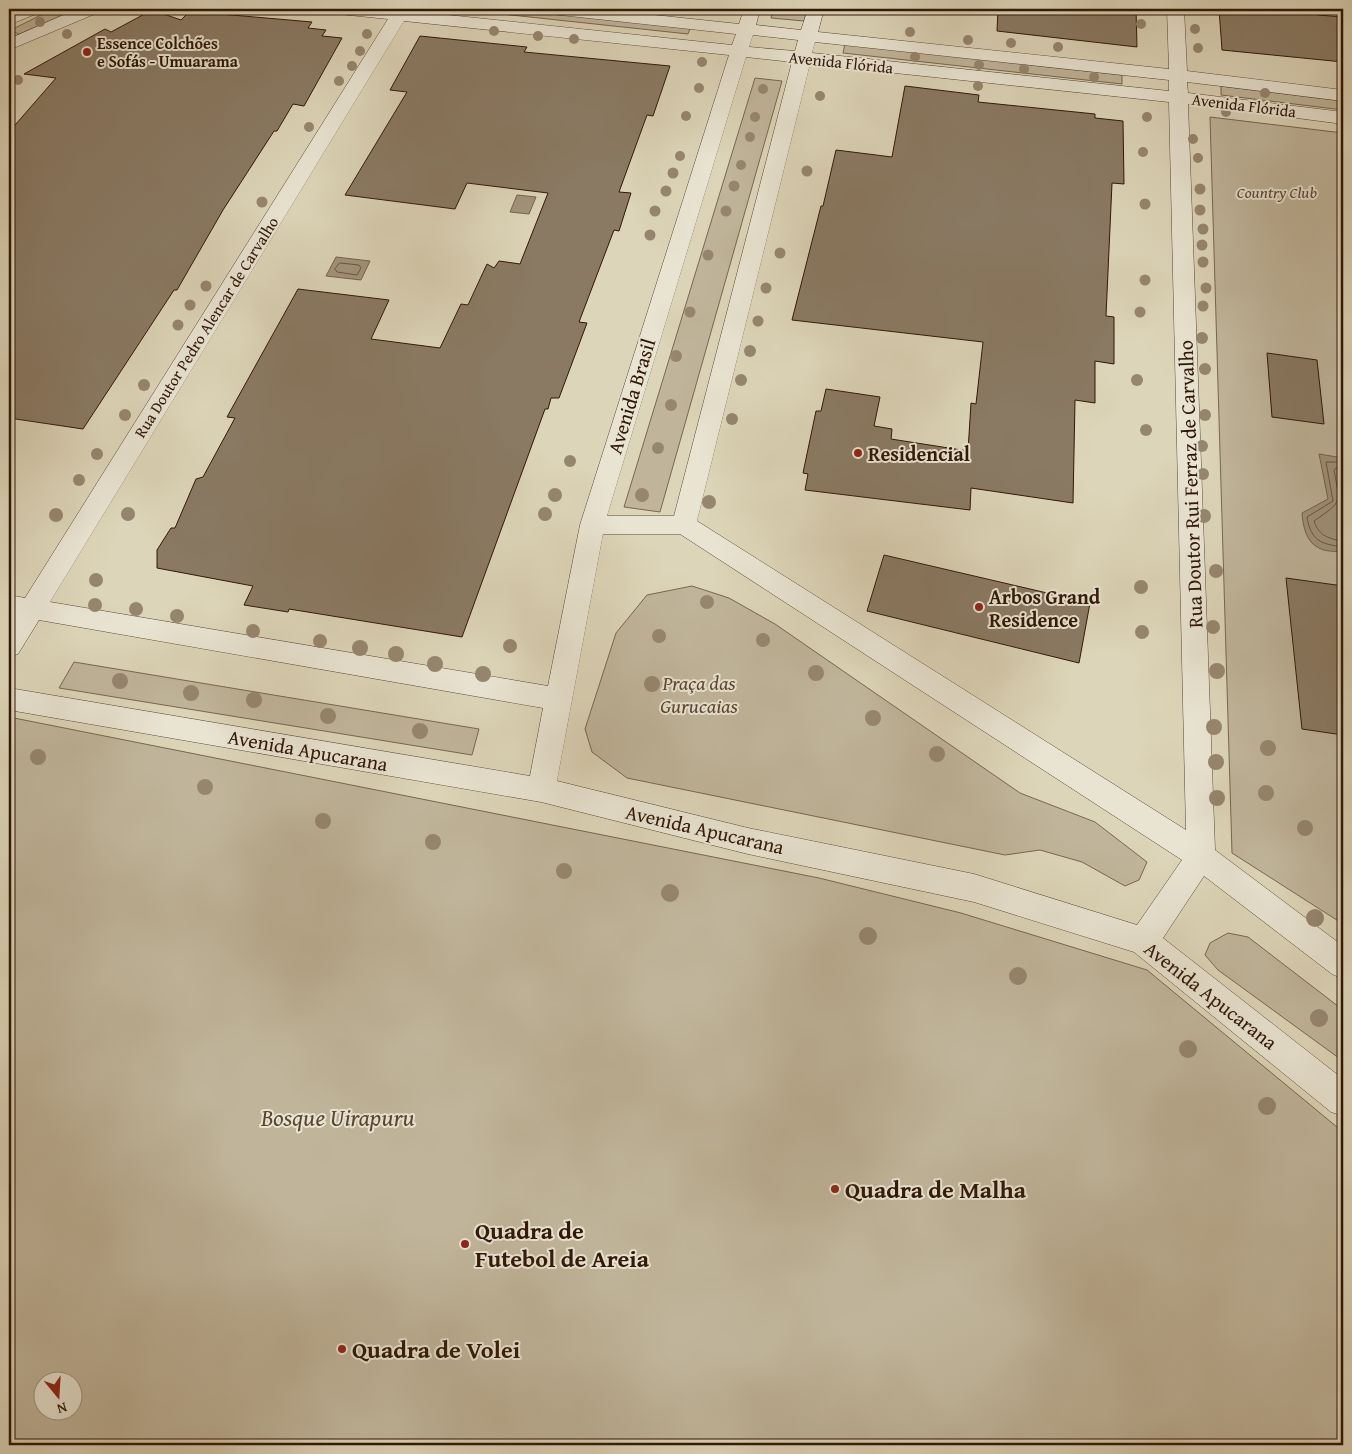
<svg xmlns="http://www.w3.org/2000/svg" width="1352" height="1454" viewBox="0 0 1352 1454" font-family="'Gentium Book Plus',serif">
<style>
.green{fill:#c0b59b;stroke:#786651;fill-rule:evenodd}
.water{fill:#a2947c;stroke:#74624d}
.lines{fill:none;stroke-linecap:round;stroke-linejoin:round}
.shore{stroke:#695642;stroke-width:1}
.building{fill:#8a7a64;stroke:#301707}
.minor-casing{stroke:#5b4634;stroke-width:1}
.minor{fill:#e9e4d2;fill-rule:evenodd}
.tree{fill:#96866f}
.poi-dot{fill:#8f2418;stroke:#e9e4d2;stroke-width:2}
.labels{text-anchor:middle;dominant-baseline:central;stroke-width:4;stroke-linejoin:round;paint-order:stroke}
.far-poi-label{font-size:16px;font-weight:bold;fill:#301707;stroke:#e9e4d2;text-anchor:start}
.far-street-label{font-size:16px;fill:#301707;stroke:#e9e4d2}
.far-park-label{font-size:16px;font-style:italic;fill:#5b4633;stroke:#e9e4d2}
.street-label{font-size:20px;fill:#301707;stroke:#e9e4d2}
.poi-label{font-size:20px;font-weight:bold;fill:#301707;stroke:#e9e4d2;text-anchor:start}
.park-label{font-size:20px;font-style:italic;fill:#5b4633;stroke:#e9e4d2}
.near-park-label{font-size:24px;font-style:italic;fill:#5b4633;stroke:#e9e4d2}
.near-poi-label{font-size:24px;font-weight:bold;fill:#301707;stroke:#e9e4d2;text-anchor:start}
</style>
<rect width="100%" height="100%" fill="#ddd5b9"/>
<filter id="stains"><feTurbulence type="fractalNoise" baseFrequency=".004" numOctaves="4"/><feColorMatrix values="0 0 0 0 .2 0 0 0 0 .09 0 0 0 0 .02 0 0 0 .5 -.17"/></filter>
<radialGradient id="worn" r=".72"><stop offset=".6" stop-color="#630" stop-opacity="0"/><stop offset="1" stop-color="#630" stop-opacity=".3"/></radialGradient>
<g class="green">
<path d="M53 9H81L24 37 11 30Z"/>
<path d="M455 9H528L691 26 688 34Z"/>
<path d="M773 9H807L804 21 771 18Z"/>
<path d="M845 44 1122 75V84L843 53Z"/>
<path d="M755 78 782 81 660 512 624 507Z"/>
<path d="M1221 86 1343 101V110L1221 95Z"/>
<path d="M1210 117 1343 133V924L1232 853Z"/>
<path d="M692 586 729 598 775 624 1020 793 1095 822 1147 862 1139 880 1125 886 1082 862 1040 850 1005 855 627 778 592 752 585 729 616 633 647 595Z"/>
<path d="M74 662 479 729 472 755 59 688Z"/>
<path d="M9 717 819 878 961 913 1147 970 1343 1132V1445H9ZM42 1382H72V1412H42Z"/>
<path d="M1228 933 1248 937 1343 1010V1061L1218 970 1205 955 1210 943Z"/>
</g>
<g class="water">
<path d="M517 195 536 197 529 214 510 212Z"/>
<path d="M336 257 370 261 361 280 326 276Z"/>
<path d="M1319 454 1343 458V552C1336 551 1325 552 1319 548 1306 542 1303 526 1302 513L1328 499Z"/>
</g>
<g class="lines">
<g class="shore">
<path d="M340 263 359 265 361 268 357 275 337 272 335 269Z"/>
<path d="M1343 462H1326L1333 501 1307 517C1311 541 1321 544 1343 547"/>
<path d="M1343 469 1336 468 1334 470C1340 504 1343 501 1314 521 1319 536 1329 539 1343 541"/>
</g>
</g>
<g class="building">
<path d="M192 9 220 14 312 22 308 28 326 30 322 36 342 38 304 106 293 104 277 131H274L223 210 177 290H174L83 429 9 418V132L56 78 24 74 105 29 111 32 152 10 181 20Z"/>
<path d="M998 9H1136L1137 47 997 31Z"/>
<path d="M1219 9H1317L1318 15 1343 17V62L1222 50Z"/>
<path d="M420 36 527 47 524 52 670 66 653 116 647 115 619 192 631 193 619 231 614 230 579 322 587 323 559 398H551L548 409H545L462 637 289 609 288 612 244 605 253 586 157 568V550L171 528H175L196 479 203 477 235 418 227 417 298 289 389 300 371 339 440 348 461 304 468 305 487 264 494 268 499 261 520 264 548 193 467 183 455 209 345 195 407 92 390 90Z"/>
<path d="M905 86 979 95 978 102 1095 114V118L1123 121 1124 184 1112 183 1106 316 1114 317V364L1095 361V403L1075 400 1073 503 971 488 970 510 805 490 808 474 803 473 816 411H821L826 389 880 397 874 426 892 429 891 439 968 451 971 403 976 404 983 342 792 320 821 206H823L836 150 892 157Z"/>
<path d="M1267 353 1317 360 1324 424 1272 417Z"/>
<path d="M884 555 1090 603 1079 663 867 611Z"/>
<path d="M1286 578 1343 586V735L1302 729Z"/>
</g>
<g class="lines">
<g class="minor-casing">
<g id="minor">
<path d="M19 9H41L38 13 9 25V13Z"/>
<path d="M77 9H100L97 13 9 50V39Z"/>
<path d="M330 9H411L410 11 732 45 736 34 551 14 545 13 542 9H598L739 24 744 9H760L756 25 801 30 808 9H824L818 32 1169 69 1167 9H1184L1187 71 1343 90V101L1187 82 1188 93 1343 112V124L1188 104 1215 850 1343 946V979L1332 974 1204 876 1163 938 1343 1079V1116L1331 1112 1134 952 974 902 748 854 541 802 9 710V688L530 776 543 708 39 620 18 654 9 657V624L14 616 9 615V595L25 598 388 19 339 14 333 13ZM404 21 729 55 580 525 548 686 50 602ZM753 35 798 40 795 51 749 47ZM815 42 1169 80V91L812 53ZM746 57 792 62 674 516H607ZM810 64 1169 102 1186 830 697 521ZM603 534H680L1182 860 1137 925 974 874 748 828 557 781Z"/>
</g>
</g>
<use href="#minor" class="minor"/>
</g>
<g class="tree">
<circle cx="40" cy="22" r="5"/>
<circle cx="1141" cy="24" r="5"/>
<circle cx="1195" cy="29" r="5"/>
<circle cx="494" cy="31" r="5"/>
<circle cx="910" cy="32" r="5"/>
<circle cx="67" cy="34" r="5"/>
<circle cx="367" cy="34" r="5"/>
<circle cx="538" cy="36" r="5"/>
<circle cx="574" cy="39" r="5"/>
<circle cx="968" cy="40" r="5"/>
<circle cx="1011" cy="43" r="5"/>
<circle cx="1058" cy="47" r="5"/>
<circle cx="1198" cy="48" r="5"/>
<circle cx="360" cy="51" r="5"/>
<circle cx="915" cy="57" r="5"/>
<circle cx="702" cy="62" r="5"/>
<circle cx="979" cy="65" r="5"/>
<circle cx="352" cy="66" r="5"/>
<circle cx="1024" cy="69" r="5"/>
<circle cx="1094" cy="77" r="5"/>
<circle cx="18" cy="80" r="5"/>
<circle cx="339" cy="81" r="5"/>
<circle cx="978" cy="86" r="5"/>
<circle cx="699" cy="88" r="5"/>
<circle cx="763" cy="89" r="5"/>
<circle cx="1265" cy="93" r="5"/>
<circle cx="820" cy="96" r="5"/>
<circle cx="1226" cy="112" r="5"/>
<circle cx="686" cy="116" r="5"/>
<circle cx="755" cy="117" r="5"/>
<circle cx="1147" cy="117" r="5"/>
<circle cx="309" cy="127" r="5"/>
<circle cx="750" cy="137" r="5"/>
<circle cx="1193" cy="139" r="5"/>
<circle cx="1143" cy="152" r="5"/>
<circle cx="680" cy="156" r="5"/>
<circle cx="1198" cy="158" r="5"/>
<circle cx="741" cy="165" r="5"/>
<circle cx="807" cy="171" r="5.5"/>
<circle cx="673" cy="173" r="5.5"/>
<circle cx="734" cy="186" r="5.5"/>
<circle cx="1200" cy="189" r="5.5"/>
<circle cx="666" cy="191" r="5.5"/>
<circle cx="262" cy="202" r="5.5"/>
<circle cx="1145" cy="204" r="5.5"/>
<circle cx="1200" cy="210" r="5.5"/>
<circle cx="655" cy="211" r="5.5"/>
<circle cx="726" cy="211" r="5.5"/>
<circle cx="1203" cy="229" r="5.5"/>
<circle cx="650" cy="235" r="5.5"/>
<circle cx="1202" cy="245" r="5.5"/>
<circle cx="780" cy="253" r="5.5"/>
<circle cx="708" cy="255" r="5.5"/>
<circle cx="1203" cy="262" r="5.5"/>
<circle cx="1145" cy="280" r="5.5"/>
<circle cx="206" cy="286" r="5.5"/>
<circle cx="766" cy="288" r="5.5"/>
<circle cx="1206" cy="288" r="5.5"/>
<circle cx="190" cy="305" r="5.5"/>
<circle cx="1203" cy="306" r="5.5"/>
<circle cx="690" cy="312" r="5.5"/>
<circle cx="1140" cy="312" r="5.5"/>
<circle cx="758" cy="321" r="5.5"/>
<circle cx="178" cy="325" r="5.5"/>
<circle cx="1202" cy="338" r="6"/>
<circle cx="750" cy="351" r="6"/>
<circle cx="676" cy="356" r="6"/>
<circle cx="1205" cy="369" r="6"/>
<circle cx="741" cy="380" r="6"/>
<circle cx="1137" cy="380" r="6"/>
<circle cx="144" cy="385" r="6"/>
<circle cx="671" cy="405" r="6"/>
<circle cx="125" cy="415" r="6"/>
<circle cx="1205" cy="415" r="6"/>
<circle cx="732" cy="419" r="6"/>
<circle cx="1146" cy="430" r="6"/>
<circle cx="1202" cy="446" r="6"/>
<circle cx="658" cy="448" r="6"/>
<circle cx="97" cy="454" r="6"/>
<circle cx="570" cy="461" r="6"/>
<circle cx="1203" cy="474" r="6"/>
<circle cx="79" cy="480" r="6"/>
<circle cx="555" cy="495" r="7"/>
<circle cx="642" cy="495" r="7"/>
<circle cx="709" cy="502" r="7"/>
<circle cx="128" cy="514" r="7"/>
<circle cx="545" cy="514" r="7"/>
<circle cx="56" cy="515" r="7"/>
<circle cx="1204" cy="516" r="7"/>
<circle cx="1216" cy="571" r="7"/>
<circle cx="96" cy="580" r="7"/>
<circle cx="1141" cy="587" r="7"/>
<circle cx="707" cy="602" r="7"/>
<circle cx="95" cy="605" r="7"/>
<circle cx="136" cy="609" r="7"/>
<circle cx="177" cy="616" r="7"/>
<circle cx="1213" cy="627" r="7"/>
<circle cx="253" cy="631" r="7"/>
<circle cx="1142" cy="632" r="7"/>
<circle cx="659" cy="636" r="7"/>
<circle cx="763" cy="640" r="7"/>
<circle cx="320" cy="641" r="7"/>
<circle cx="510" cy="646" r="7"/>
<circle cx="360" cy="648" r="8"/>
<circle cx="396" cy="654" r="8"/>
<circle cx="435" cy="664" r="8"/>
<circle cx="1217" cy="671" r="8"/>
<circle cx="816" cy="673" r="8"/>
<circle cx="483" cy="674" r="8"/>
<circle cx="120" cy="681" r="8"/>
<circle cx="652" cy="684" r="8"/>
<circle cx="191" cy="693" r="8"/>
<circle cx="254" cy="700" r="8"/>
<circle cx="328" cy="716" r="8"/>
<circle cx="873" cy="718" r="8"/>
<circle cx="1214" cy="727" r="8"/>
<circle cx="420" cy="731" r="8"/>
<circle cx="1268" cy="748" r="8"/>
<circle cx="937" cy="754" r="8"/>
<circle cx="38" cy="757" r="8"/>
<circle cx="1216" cy="762" r="8"/>
<circle cx="205" cy="787" r="8"/>
<circle cx="1266" cy="793" r="8"/>
<circle cx="1217" cy="798" r="8"/>
<circle cx="323" cy="821" r="8"/>
<circle cx="1305" cy="828" r="8"/>
<circle cx="433" cy="842" r="8"/>
<circle cx="564" cy="871" r="8"/>
<circle cx="670" cy="893" r="9"/>
<circle cx="1315" cy="918" r="9"/>
<circle cx="868" cy="936" r="9"/>
<circle cx="1018" cy="976" r="9"/>
<circle cx="1319" cy="1018" r="9"/>
<circle cx="1188" cy="1049" r="9"/>
<circle cx="1267" cy="1106" r="9"/>
</g>
<g class="poi-dot">
<circle cx="87" cy="52" r="5"/>
<circle cx="858" cy="453" r="5"/>
<circle cx="979" cy="607" r="5"/>
<circle cx="835" cy="1189" r="5"/>
<circle cx="465" cy="1244" r="5"/>
<circle cx="342" cy="1349" r="5"/>
</g>
<g class="labels">
<g class="far-poi-label">
<text x="97" y="43">Essence Colchões<tspan x="97" dy="18">e Sofás - Umuarama</tspan></text>
</g>
<g class="far-street-label">
<text transform="translate(841 62) rotate(6)">Avenida Flórida</text>
<text transform="translate(1244 105) rotate(7)">Avenida Flórida</text>
<text transform="translate(206 327) rotate(-58)">Rua Doutor Pedro Alencar de Carvalho</text>
</g>
<g class="far-park-label">
<text x="1277" y="192">Country Club</text>
</g>
<g class="street-label">
<text transform="translate(631 396) rotate(-73)">Avenida Brasil</text>
<text transform="translate(1190 484) rotate(-92)">Rua Doutor Rui Ferraz de Carvalho</text>
<text transform="translate(308 750) rotate(10)">Avenida Apucarana</text>
<text transform="translate(705 829) rotate(13)">Avenida Apucarana</text>
<text transform="translate(1211 995) rotate(38)">Avenida Apucarana</text>
</g>
<g class="poi-label">
<text x="868" y="453">Residencial</text>
<text x="989" y="596">Arbos Grand<tspan x="989" dy="23">Residence</tspan></text>
</g>
<g class="park-label">
<text x="699" y="682">Praça das<tspan x="699" dy="23">Gurucaias</tspan></text>
</g>
<g class="near-park-label">
<text x="338" y="1117">Bosque Uirapuru</text>
</g>
<g class="near-poi-label">
<text x="845" y="1189">Quadra de Malha</text>
<text x="475" y="1230">Quadra de<tspan x="475" dy="28">Futebol de Areia</tspan></text>
<text x="352" y="1349">Quadra de Volei</text>
</g>
</g>
<rect width="1352" height="1454" fill="none" stroke="#ddd5b9" stroke-width="30"/>
<rect x="10" y="10" width="1332" height="1434" fill="none" stroke="#301707" stroke-width="2.5"/>
<rect x="15" y="15" width="1322" height="1424" fill="none" stroke="#301707"/>
<g transform="translate(58 1396) rotate(162)"><circle r="24" fill="#e9e4d2" stroke="#9f9281"/>
<path d="M0-4L9 19L0 12L-9 19Z" fill="#8f2418"/>
<text y="-8" font-size="14" font-weight="bold" text-anchor="middle" fill="#301707">N</text>
</g>
<rect width="100%" height="100%" filter="url(#stains)"/>
<rect width="100%" height="100%" fill="url(#worn)"/>
</svg>
